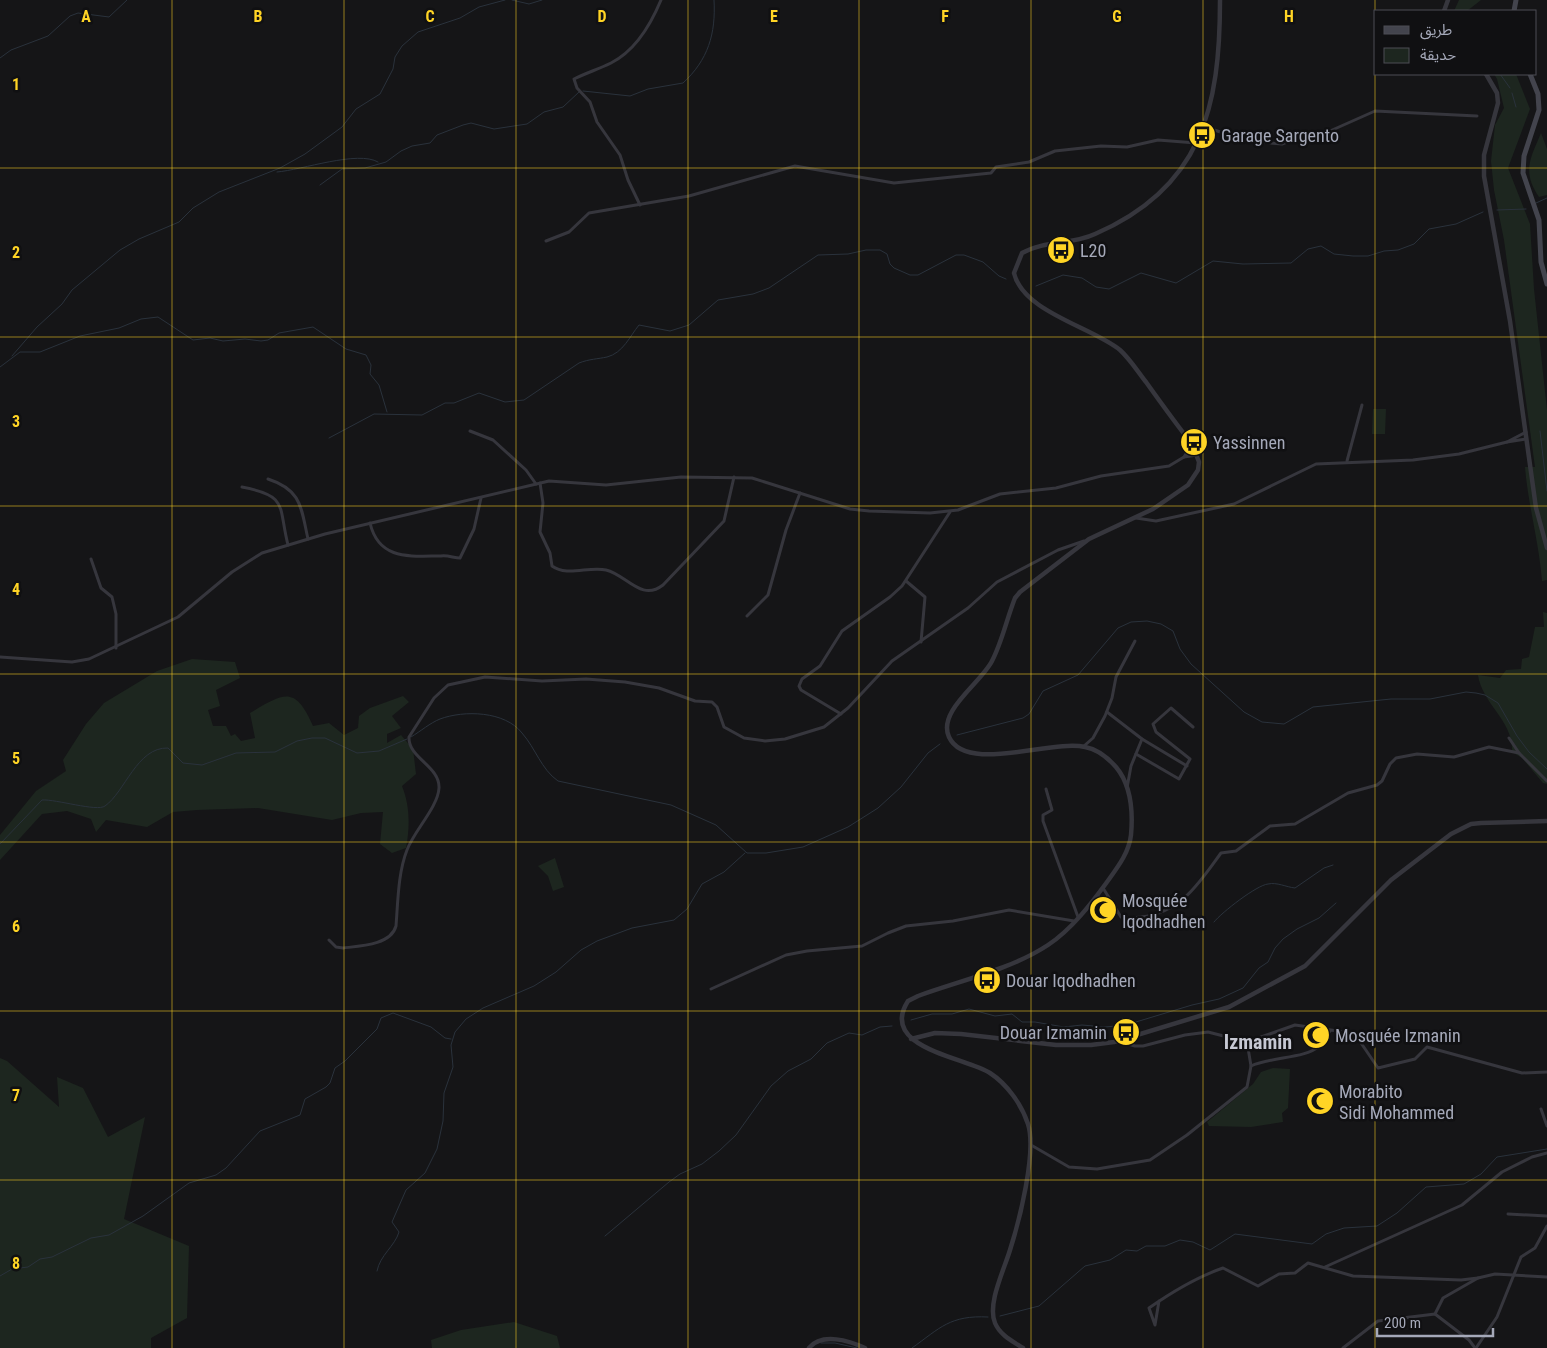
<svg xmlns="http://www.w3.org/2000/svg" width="1547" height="1348" viewBox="0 0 1547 1348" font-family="'Roboto Condensed','Noto Sans Arabic',sans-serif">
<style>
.green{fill:#1d261f}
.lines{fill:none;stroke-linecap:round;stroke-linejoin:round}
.stream{stroke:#2a323c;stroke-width:1}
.minor{stroke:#36363d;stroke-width:3}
.tertiary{stroke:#36363d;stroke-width:4.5}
.secondary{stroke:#43444d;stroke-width:5}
.grid{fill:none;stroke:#ffd425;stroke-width:1;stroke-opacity:0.55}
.labels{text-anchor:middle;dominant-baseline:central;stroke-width:5;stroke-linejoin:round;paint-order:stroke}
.poi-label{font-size:18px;fill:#a5a9b9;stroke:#101012;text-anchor:start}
.quarter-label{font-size:20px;font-weight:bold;fill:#c7c9d4;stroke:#101012}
.grid-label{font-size:16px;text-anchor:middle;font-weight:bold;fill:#ffd425;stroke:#101012;stroke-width:5;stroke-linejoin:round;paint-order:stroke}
</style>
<rect width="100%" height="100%" fill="#151517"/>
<g class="green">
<path d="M1459 0H1481L1467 11H1454Z"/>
<path d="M1494 74H1516L1530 109 1508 168 1530 224 1534 289 1547 410V580L1542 581C1539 542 1528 505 1525 467H1535L1504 240 1494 190 1491 161 1495 125 1504 108 1497 79Z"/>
<path d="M1541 133 1547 149V195L1539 197C1522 172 1530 159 1541 133Z"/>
<path d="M1373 409H1386L1385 434H1372Z"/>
<path d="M1543 612 1547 613V784L1543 783 1522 758 1512 752C1514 721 1482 704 1478 675L1500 678 1506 670 1521 669 1522 659 1529 657 1535 627H1544Z"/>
<path d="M192 659 235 662 240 678 216 690 220 706 208 710 213 726H226L231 736 235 734 241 741 255 738 250 713C284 693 295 685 313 726L329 723 344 735 358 728 359 716 370 708 403 696 409 702 392 716 401 728 387 734V743L401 735 413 749 416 774 402 786C410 806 410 827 406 848L392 853 380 844 383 812 361 813 332 820 258 808 197 810 173 812 147 827 106 820 96 832 91 819 67 811 42 814 0 860V835L36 791 66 771 63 760 86 724 104 703 157 671Z"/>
<path d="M555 858 564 887 553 891 548 876 538 866Z"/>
<path d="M0 1058 7 1061 59 1107 57 1077 83 1088 108 1137 145 1117 124 1219 189 1246 187 1318 151 1338V1348H0Z"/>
<path d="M1273 1068 1290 1069 1288 1108 1282 1113 1283 1122 1251 1127 1209 1126 1207 1122 1253 1084 1261 1072Z"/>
<path d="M514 1322 557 1336 560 1348H432L431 1340 461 1330Z"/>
</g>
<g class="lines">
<g class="stream">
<path d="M512 0 529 4 542 0"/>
<path d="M0 58 11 50 48 36 70 16 78 13 109 17 127 0"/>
<path d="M1500 74 1510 88"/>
<path d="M583 91 630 96 648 89 683 83C708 60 716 34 714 0"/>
<path d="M1512 93 1516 107"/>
<path d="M277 172C302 170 358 150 378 162"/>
<path d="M320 185 342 169 365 168 386 162 401 151 412 146 430 143 437 135 463 125 471 123 494 129 527 124 544 112 563 107 579 92"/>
<path d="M1536 203 1547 198"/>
<path d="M1497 210 1526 209"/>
<path d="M1036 286 1063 275 1082 278 1096 287 1109 289 1141 273 1176 283 1213 261 1243 264 1291 263 1308 249 1321 246 1334 254 1353 256H1368L1384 251 1398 250 1414 244 1429 229 1456 224 1483 212"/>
<path d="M12 356 37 327 62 304 72 290 120 250 139 239 179 222 193 208 219 192 280 168 305 154 342 127 356 109 380 94 393 69 395 57 402 46 418 32 460 18 479 7 505 0"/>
<path d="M0 367 20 352H40L80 336 119 328 141 319 158 317 193 340 210 338 223 341 245 339 261 341 268 340 279 333 313 327 346 349 366 355 371 365 370 374 379 385 387 412"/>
<path d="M1540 431 1547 491"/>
<path d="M329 438 374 414 422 415 445 403H454L479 393 505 402 524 400 579 363C589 359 598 359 607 357 623 353 630 336 639 325L670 331 689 325 718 300 753 294 769 288 818 255 848 254 866 250H880L887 254 890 264 894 268 910 275H918L956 255H964L983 262 999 276 1006 279"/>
<path d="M957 735 1023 718 1029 714 1043 691 1078 675 1118 628 1131 622 1147 621 1161 624 1173 631 1180 649 1191 664 1244 712 1262 722 1284 724 1313 707 1391 699H1430L1466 692 1476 693 1485 695 1498 703 1517 736 1529 752 1547 769"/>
<path d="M411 737C421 731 430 723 440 719 464 710 505 711 522 733 536 749 541 769 558 781L671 805 716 825 747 853H766L803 847 848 827 878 808 901 787 928 753 940 744"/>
<path d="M0 844 42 800C56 799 97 812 105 806 125 792 137 747 168 748L183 763 202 765 236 753 275 752 297 741 312 738H325L357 753 379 751 407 739"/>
<path d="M1214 922C1222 912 1257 885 1268 884 1277 882 1286 887 1295 888L1324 868 1333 865"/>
<path d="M911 1020 932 1014H952L969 1009 995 1016 1012 1014 1022 1022H1035L1064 1027 1082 1025 1105 1027 1126 1025 1192 1005 1219 999 1243 988 1259 968 1268 962 1275 948 1283 939 1297 929 1319 918 1336 903"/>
<path d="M605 1236 669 1182 680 1174 702 1164 719 1151 736 1135 771 1086 788 1071 811 1059 827 1043 849 1033 862 1035 880 1027 892 1026"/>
<path d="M377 1271C380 1255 395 1246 399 1232L392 1222 406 1190 425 1173 437 1149 443 1121 444 1093 453 1067 451 1045 455 1032 466 1019 483 1008 534 986 556 972 581 950 597 941 632 928 674 920 687 909 702 884 724 872 745 853"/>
<path d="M0 1276 12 1269 28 1267 40 1259 52 1257 91 1238 109 1235 143 1216 189 1183 216 1175 226 1168 260 1131 300 1115 305 1099 326 1087 330 1083 335 1068 345 1061 377 1029 381 1018 393 1013 431 1027 445 1038 451 1039"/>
<path d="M1000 1316 1039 1306 1085 1266 1110 1260 1126 1250 1137 1251 1146 1246H1165L1180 1240 1193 1242 1210 1250 1235 1234 1312 1244 1326 1234 1344 1228 1377 1226 1397 1213 1426 1187 1464 1184 1481 1174 1497 1157 1547 1149"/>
<path d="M821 1343H835L857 1348"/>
<path d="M912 1348C940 1328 950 1315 988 1317"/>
</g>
<g class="minor">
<path d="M1202 126 1248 141 1282 144 1306 134 1330 131 1375 111 1477 116"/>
<path d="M640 205 628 180 620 155 597 122 590 102 577 88 574 79C586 73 599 69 611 63 635 51 651 24 661 0"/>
<path d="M546 241 569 232 589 213 689 196 795 166 894 183 991 173 996 167 1029 162 1055 151 1101 146 1127 147 1158 140 1196 143"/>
<path d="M470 431 493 440 526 470 536 484"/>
<path d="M1526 432 1507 442 1526 439"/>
<path d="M1192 444 1184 457 1197 455"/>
<path d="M1347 461 1362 405"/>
<path d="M268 479C302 490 301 508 308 539"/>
<path d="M540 483 543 503 540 532 550 553 552 566C567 577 589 566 606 570 627 575 641 602 663 585L724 521 734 477"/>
<path d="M242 487C289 496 278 506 288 545"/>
<path d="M1136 518 1156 521 1234 504 1316 464 1413 460 1459 454 1507 442"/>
<path d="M370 523C379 561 411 556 441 556 448 555 454 558 460 558L474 529 481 498"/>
<path d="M91 559 101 588 112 597 116 614V648"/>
<path d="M906 581 925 597 921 642"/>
<path d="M747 616 768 595 786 530 800 493"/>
<path d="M0 657 72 662 89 659 178 617 232 572 262 553 325 534 549 481 606 485 681 477 752 478 850 509 869 511 930 513 958 510 1000 494 1056 488 1101 476 1169 466 1184 457"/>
<path d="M1107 712 1142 739 1131 766 1127 788"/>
<path d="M841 714 801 690 799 686 802 679 820 666 842 631 890 597 902 586 950 512"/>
<path d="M1509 738 1519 753 1547 781"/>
<path d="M1142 739 1187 766"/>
<path d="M1084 746 1093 738 1105 716 1112 698 1116 677 1135 641"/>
<path d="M1136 754 1179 779 1190 759 1156 732 1153 724 1171 708 1193 727"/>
<path d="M1046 789 1052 810 1043 815V821L1078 917"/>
<path d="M1103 888 1121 917C1127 919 1134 918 1141 917 1182 912 1199 883 1221 853L1236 851 1270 826 1295 824 1348 793 1377 785 1382 781 1390 764 1396 758 1417 754 1454 757 1489 747 1519 753"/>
<path d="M329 940 336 947 343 948C360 946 391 945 396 926 398 901 398 873 407 850 414 831 438 807 439 788 440 766 408 758 409 737L434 698 448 685 485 677 542 681 586 679 625 682 659 688 695 701 712 702 717 707 724 727 744 738 765 741 785 739 824 727 848 708 892 661 968 608 997 582 1058 550 1084 541"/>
<path d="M711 989 786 955 807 951 862 946 888 933 906 926 953 921 1009 910 1074 921"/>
<path d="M1118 1041 1135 1046H1143L1185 1035 1208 1032 1247 1042 1295 1025 1345 1032 1359 1040 1378 1068 1415 1059 1427 1047 1522 1073 1547 1072"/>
<path d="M1247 1042 1251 1066"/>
<path d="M1541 1109 1547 1126"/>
<path d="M1031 1145 1069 1167 1097 1169 1150 1160 1187 1135 1247 1087 1251 1066C1270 1057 1306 1058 1318 1047 1323 1043 1326 1036 1330 1031"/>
<path d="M1508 1214 1547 1216"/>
<path d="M1325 1267 1462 1205 1502 1172 1532 1157 1547 1153"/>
<path d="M1159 1301 1155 1325 1149 1308C1172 1292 1197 1277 1223 1268L1258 1286 1279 1274 1295 1273 1308 1263 1353 1276 1461 1280 1478 1278"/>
<path d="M1435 1314 1443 1298 1478 1278 1495 1274 1547 1277"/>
<path d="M1343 1348 1378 1321 1435 1314 1469 1340 1475 1348"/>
<path d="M1476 1348 1497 1317 1521 1257 1535 1248 1547 1226"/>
</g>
<g class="tertiary">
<path d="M1444 11 1448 0"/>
<path d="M1486 74 1497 93 1498 103 1484 155V176L1510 321 1536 508 1547 548"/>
<path d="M911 1039 935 1033 961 1034 1056 1045H1091L1114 1042 1229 1007 1305 966 1391 880 1451 834 1471 824 1481 823 1547 821"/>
<path d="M809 1348C822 1332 850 1341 865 1348"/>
<path d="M1023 1348C1012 1341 1000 1335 995 1323 987 1304 1004 1270 1010 1250 1019 1222 1037 1152 1028 1124 1022 1105 1007 1084 990 1073 965 1057 878 1048 908 1001L918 996C959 981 1012 969 1048 945 1071 930 1091 904 1107 882 1117 868 1129 853 1131 835 1133 813 1131 785 1116 767 1108 758 1097 749 1085 747 1052 739 966 774 949 737 937 711 981 683 992 661 1002 642 1007 618 1015 598L1020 592 1089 539 1153 509 1188 485 1198 470 1199 462 1192 444C1176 424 1161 403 1146 382 1138 372 1130 359 1120 350 1092 327 1023 312 1014 273L1022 253C1045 240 1072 245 1095 234 1202 188 1220 107 1220 0"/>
</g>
<g class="secondary">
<path d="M1514 11 1516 0"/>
<path d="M1530 74 1538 94 1539 110 1524 156 1523 173 1539 220 1541 262 1547 284"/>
</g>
</g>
<path class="grid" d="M172 0V1348M344 0V1348M516 0V1348M688 0V1348M859 0V1348M1031 0V1348M1203 0V1348M1375 0V1348M0 168H1547M0 337H1547M0 506H1547M0 674H1547M0 842H1547M0 1011H1547M0 1180H1547"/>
<defs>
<g id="bus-disc" transform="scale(1.4375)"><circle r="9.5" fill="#ffd425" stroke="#101012"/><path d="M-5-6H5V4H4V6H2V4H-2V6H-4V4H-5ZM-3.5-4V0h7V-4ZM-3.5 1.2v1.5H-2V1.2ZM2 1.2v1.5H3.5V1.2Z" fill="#111"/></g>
<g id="mosque-disc" transform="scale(1.4375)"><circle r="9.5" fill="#ffd425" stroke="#101012"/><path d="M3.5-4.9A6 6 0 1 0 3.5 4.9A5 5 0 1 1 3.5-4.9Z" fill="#111"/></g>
</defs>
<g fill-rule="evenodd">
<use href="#bus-disc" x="1202" y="135"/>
<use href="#bus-disc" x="1061" y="250"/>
<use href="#bus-disc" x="1194" y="442"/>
<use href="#mosque-disc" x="1103" y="910"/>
<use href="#bus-disc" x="987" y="980"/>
<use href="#bus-disc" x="1126" y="1032"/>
<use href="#mosque-disc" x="1316" y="1035"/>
<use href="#mosque-disc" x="1320" y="1101"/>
</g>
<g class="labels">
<g class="poi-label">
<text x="1221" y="135">Garage Sargento</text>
<text x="1080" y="250">L20</text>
<text x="1213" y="442">Yassinnen</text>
<text x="1122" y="900">Mosquée<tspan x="1122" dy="21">Iqodhadhen</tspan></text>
<text x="1006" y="980">Douar Iqodhadhen</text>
<text x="1107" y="1032" text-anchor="end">Douar Izmamin</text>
<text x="1335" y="1035">Mosquée Izmanin</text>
<text x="1339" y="1091">Morabito<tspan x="1339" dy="21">Sidi Mohammed</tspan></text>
</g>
<g class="quarter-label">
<text x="1258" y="1042">Izmamin</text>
</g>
</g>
<g class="grid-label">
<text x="86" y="22">A</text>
<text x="258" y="22">B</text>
<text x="430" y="22">C</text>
<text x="602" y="22">D</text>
<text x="774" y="22">E</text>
<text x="945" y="22">F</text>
<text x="1117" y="22">G</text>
<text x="1289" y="22">H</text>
<text x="16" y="90">1</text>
<text x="16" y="258">2</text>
<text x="16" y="427">3</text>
<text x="16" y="595">4</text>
<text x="16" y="764">5</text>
<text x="16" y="932">6</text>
<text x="16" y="1101">7</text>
<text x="16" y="1269">8</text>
</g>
<rect x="1374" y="10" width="162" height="65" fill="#101012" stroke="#4c4d55"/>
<rect x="1384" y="26" width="25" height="8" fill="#43444d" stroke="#4c4d55"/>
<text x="1420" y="35" font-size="15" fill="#a5a9b9">طريق</text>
<rect x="1384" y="48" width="25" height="15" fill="#1d261f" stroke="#4c4d55"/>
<text x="1420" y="60" font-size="15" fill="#a5a9b9">حديقة</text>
<path d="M1377 1328v8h116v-8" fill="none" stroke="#a5a9b9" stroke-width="2.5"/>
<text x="1384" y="1328" font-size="15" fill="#a5a9b9" stroke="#101012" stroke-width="4" paint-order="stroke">200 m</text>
</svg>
